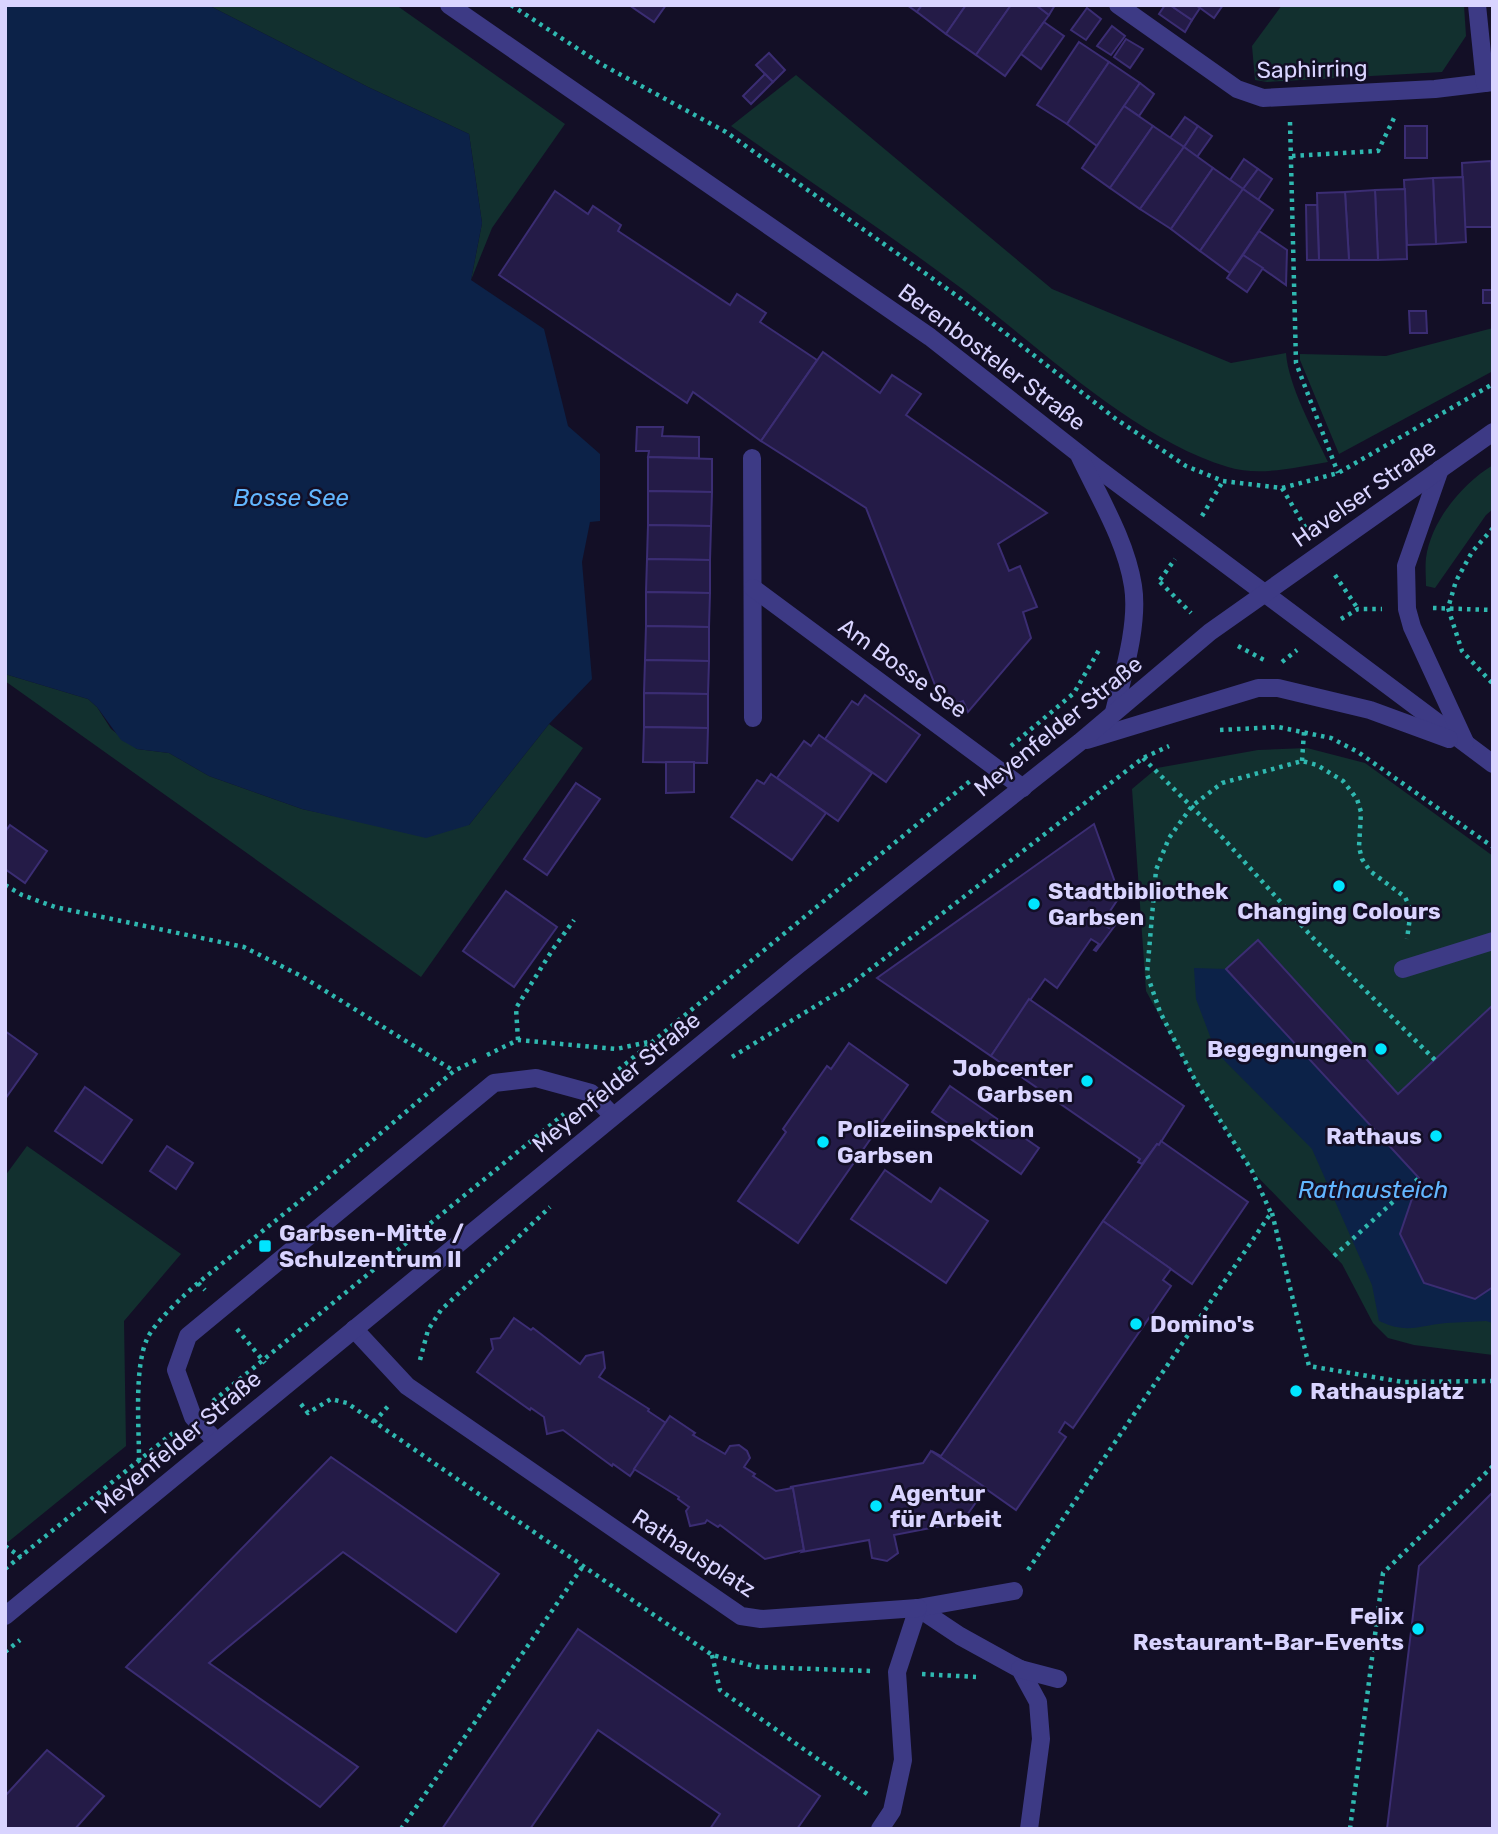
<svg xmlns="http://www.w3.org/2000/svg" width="1498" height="1834" viewBox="0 0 1498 1834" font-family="Rubik,sans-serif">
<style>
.green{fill:#12302f}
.water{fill:#0c2248}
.building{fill:#241b47;stroke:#3b2d73;stroke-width:2}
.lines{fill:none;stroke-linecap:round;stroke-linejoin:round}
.path{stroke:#2fb8b0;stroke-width:4.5;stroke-dasharray:3.5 5;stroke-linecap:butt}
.service{stroke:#3d3a85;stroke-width:18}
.pedestrian{stroke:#3d3a85;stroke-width:18}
.minor{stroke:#3d3a85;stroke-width:18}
.tertiary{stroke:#3d3a85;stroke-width:18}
.poi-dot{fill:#00e5ff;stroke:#130f26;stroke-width:2.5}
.labels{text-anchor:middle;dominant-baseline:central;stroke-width:5;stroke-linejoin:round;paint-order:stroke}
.street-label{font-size:23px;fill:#d9d4ff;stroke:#130f26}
.poi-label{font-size:23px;font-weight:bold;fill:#d9d4ff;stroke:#130f26;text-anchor:start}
.water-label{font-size:24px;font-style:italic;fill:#62b6ff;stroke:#130f26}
</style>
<rect width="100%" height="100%" fill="#130f26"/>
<g class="green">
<path d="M208 5H396L565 124 492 228 471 280 482 223 469 134 368 87Z"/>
<path d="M1282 5H1464L1466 36 1442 72 1267 82 1255 80 1252 46Z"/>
<path d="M796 75 1052 289 1231 363 1286 353C1288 385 1314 432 1328 462 1296 467 1260 477 1228 467 1135 439 1043 350 965 291 889 234 809 181 731 126Z"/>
<path d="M1493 328V371L1339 454 1300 360V354L1386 356Z"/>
<path d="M1493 465V509L1486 515 1435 588 1426 586C1426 577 1425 567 1426 558 1431 521 1462 484 1493 465Z"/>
<path d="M5 674 88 699 97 707 111 729 137 749 169 753 209 776 302 809 362 822 469 825 549 724 583 748 421 977 5 681Z"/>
<path d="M1307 748 1365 763 1493 856V1005L1398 1094 1259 940 1226 969 1419 1178 1400 1234 1425 1283 1474 1299 1493 1287V1355L1414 1345 1388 1338 1373 1323 1342 1264 1252 1171 1196 1082 1146 991 1132 789 1157 768 1258 750Z"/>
<path d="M27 1146 181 1254 124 1321 126 1446 8 1542 5 1540V1176Z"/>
</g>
<g class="water">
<path d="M5 5H208L368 87 469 134 482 223 471 280 544 329 568 426 600 454V521L590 522 582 562 592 679 549 724 469 825 426 838 302 809 209 776 169 753 137 749 121 740 97 707 88 699 5 674Z"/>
<path d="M1194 968 1226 969 1419 1178 1400 1234 1424 1282 1474 1299 1493 1287V1323L1486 1321C1473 1322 1459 1322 1446 1323 1416 1326 1408 1334 1379 1321L1372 1285 1312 1149 1216 1052 1196 999Z"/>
</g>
<g class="building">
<path d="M629 5H666L654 22Z"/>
<path d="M907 5H922L917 12Z"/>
<path d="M922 5H966L946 34 917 12Z"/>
<path d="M966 5H1011L976 55 946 34Z"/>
<path d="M1011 5H1036L1049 15 1005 76 976 55Z"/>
<path d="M1036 5H1055L1049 15Z"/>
<path d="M1165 5H1170L1192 20 1185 32 1159 14Z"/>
<path d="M1170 5H1196L1200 8 1192 20Z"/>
<path d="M1196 5H1223L1214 18Z"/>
<path d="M1087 8 1101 19 1086 40 1071 30Z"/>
<path d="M1044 22 1064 36 1041 69 1021 54Z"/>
<path d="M1112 26 1125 36 1111 55 1097 46Z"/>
<path d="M1126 39 1143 49 1130 68 1114 57Z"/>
<path d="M1079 42 1109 62 1067 124 1037 105Z"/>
<path d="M769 53 785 70 773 82 756 65Z"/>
<path d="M1109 62 1140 83 1097 146 1067 124Z"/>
<path d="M765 74 773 82 751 104 743 96Z"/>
<path d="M1140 83 1154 94 1139 116 1124 106Z"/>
<path d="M1124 106 1153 126 1110 188 1082 168Z"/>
<path d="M1185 117 1198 126 1184 147 1170 138Z"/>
<path d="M1153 126 1184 147 1140 209 1110 188Z"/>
<path d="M1198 126 1212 136 1197 157 1184 147Z"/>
<rect x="1405" y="126" width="22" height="32"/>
<path d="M1184 147 1213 168 1171 229 1140 209Z"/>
<path d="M1244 159 1258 169 1243 189 1230 180Z"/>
<path d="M1491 161 1493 227H1464L1462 163Z"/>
<path d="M1213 168 1243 189 1200 251 1171 229Z"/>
<path d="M1258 169 1272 179 1258 200 1243 189Z"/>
<path d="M1463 177 1466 242 1436 244 1433 178Z"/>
<path d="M1433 178 1436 244 1407 245 1404 180Z"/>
<path d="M1243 189 1273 210 1230 273 1200 251Z"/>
<path d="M1405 189 1407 259 1378 260 1375 190Z"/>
<path d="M1375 190 1378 260H1349L1345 192Z"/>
<path d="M555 191 588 214 593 206 621 225 618 231 730 305 737 294 766 313 760 322 817 360 761 441 693 392 687 403 499 275Z"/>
<path d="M1345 192 1349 260H1319L1317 193Z"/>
<path d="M1306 205H1317L1319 260H1307Z"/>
<path d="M1259 231 1287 250 1286 285 1243 255Z"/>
<path d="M1243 255 1263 268 1247 292 1227 278Z"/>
<rect x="1483" y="290" width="10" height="13"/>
<path d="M1409 311H1426L1427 333H1410Z"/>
<path d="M823 352 880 393 892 375 921 394 906 415 1047 513 998 544 1009 571 1020 566 1037 607 1023 612 1031 638 968 712 963 701 944 708 866 508 761 441Z"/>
<path d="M637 427H663L662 436 699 437V458L648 457 649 451H636Z"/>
<path d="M648 457 712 459V492L648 491Z"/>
<path d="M648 491 712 492 711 526 648 525Z"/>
<path d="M648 525 711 526 710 560 647 559Z"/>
<path d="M647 559 710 560V593L646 592Z"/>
<path d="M646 592 710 593 709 627 646 626Z"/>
<path d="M646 626 709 627V661L645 660Z"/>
<path d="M645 660 709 661 708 694 644 693Z"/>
<path d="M644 693 708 694V728L644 727Z"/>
<path d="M865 695 920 735 886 782 825 739 852 701 858 705Z"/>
<path d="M644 727 708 728 707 763 643 762Z"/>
<path d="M819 735 872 773 838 821 777 778 804 741 811 746Z"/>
<path d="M666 762H694V792L666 793Z"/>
<path d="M771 774 826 813 792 860 731 817 757 780 764 784Z"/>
<path d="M576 783 600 799 547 875 524 859Z"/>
<path d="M1094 824 1120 896 1102 923 1109 928 1113 922 1116 924 1096 951 1094 950 1099 944 1091 939 1057 988 1045 979 991 1056 877 978Z"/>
<path d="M10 825 47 851 25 883 5 869V832Z"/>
<path d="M506 891 557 927 514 987 463 951Z"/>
<path d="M1258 940 1398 1094 1493 1005V1287L1475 1299 1424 1283 1400 1234 1419 1178 1226 969Z"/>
<path d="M1029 999 1184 1106 1159 1145 1157 1144 1142 1164 1138 1162 1140 1159 991 1056Z"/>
<path d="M5 1031 37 1054 5 1099Z"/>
<path d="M849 1043 908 1085 798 1243 738 1201 786 1132 783 1129 827 1066 831 1069Z"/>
<path d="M950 1086 1039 1148 1021 1174 932 1112Z"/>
<path d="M85 1087 132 1120 102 1163 55 1131Z"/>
<path d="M1161 1141 1248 1202 1192 1284 1103 1221 1157 1144 1159 1145Z"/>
<path d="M167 1146 193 1163 176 1189 150 1171Z"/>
<path d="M885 1170 931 1202 940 1188 988 1221 946 1283 851 1219Z"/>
<path d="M1103 1221 1171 1269 1163 1280 1171 1286 1073 1428 1065 1422 1059 1432 1066 1437 1016 1510 932 1451 941 1456Z"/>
<path d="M514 1318 531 1330 533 1328 580 1364 586 1356 603 1352 605 1368 599 1377 649 1409 648 1411 666 1423 630 1476 613 1464 612 1466 563 1430 547 1434 544 1417 531 1408 530 1410 477 1372 493 1349 491 1339 500 1338Z"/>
<path d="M670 1416 695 1433 693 1435 725 1454 730 1446 739 1445 747 1451 750 1458 744 1467 755 1474 753 1476 776 1491 793 1488 804 1550 765 1559 720 1525 718 1527 707 1520 705 1523 690 1526 686 1511 689 1507 678 1499 679 1497 634 1469Z"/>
<path d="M931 1451 986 1488 962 1522 894 1535 898 1553 887 1561 872 1558 869 1540 802 1552 804 1550 793 1488 790 1487 923 1463Z"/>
<path d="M331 1457 499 1574 456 1632 343 1552 209 1663 358 1767 320 1807 126 1667Z"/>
<path d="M1493 1492V1829H1387L1419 1566Z"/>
<path d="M578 1629 820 1796 797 1829H710L720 1814 598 1730 530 1829H442Z"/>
<path d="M47 1750 104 1796 75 1829H5V1796Z"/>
</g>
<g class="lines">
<g class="path">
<path d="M511 5 601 64 726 132 960 298 1116 419 1186 466 1223 481 1282 488 1338 473 1493 384"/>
<path d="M1290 122 1296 363 1338 473"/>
<path d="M1292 156 1378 151 1395 116"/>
<path d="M1282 488 1308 532"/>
<path d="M1202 516 1223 481"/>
<path d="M1493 528 1472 552 1456 581 1448 608 1462 651 1493 684"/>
<path d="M1335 575 1358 609"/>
<path d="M1160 580 1175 559"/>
<path d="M1160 582 1191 613"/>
<path d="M1433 608 1493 610"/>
<path d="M1341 619 1358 609H1382"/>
<path d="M1238 646 1264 660"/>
<path d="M1282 662 1297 650"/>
<path d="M1220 730 1278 727 1331 738 1358 752 1493 847"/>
<path d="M1011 746 1074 693 1099 650"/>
<path d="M1143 758 1223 838 1313 938 1435 1060"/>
<path d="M1302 761 1304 732"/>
<path d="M5 885 22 895 55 907 244 947 303 977 454 1071"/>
<path d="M518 1040 516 1008 553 949 574 920"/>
<path d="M487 1055 518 1040 616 1049 653 1041"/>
<path d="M732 1057 850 985 1143 758 1169 746"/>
<path d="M612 1075 970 781"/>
<path d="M1272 1213 1309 1366 1403 1382 1493 1381"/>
<path d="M1334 1256 1419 1178"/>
<path d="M198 1283 205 1290"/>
<path d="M237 1329 265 1363"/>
<path d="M420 1360 428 1330 441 1310 550 1207"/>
<path d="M213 1401 564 1114"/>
<path d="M301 1404 308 1413 331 1399 347 1403 712 1655 758 1667 872 1671"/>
<path d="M374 1422 390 1404"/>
<path d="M146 1467 139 1459C139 1426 134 1368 147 1339 153 1324 185 1294 198 1283L321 1184 454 1071 476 1060"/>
<path d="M5 1546 21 1557"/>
<path d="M5 1569 174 1432"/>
<path d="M1028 1570 1271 1213 1252 1171 1196 1082 1160 1012 1147 974 1156 870 1169 838 1192 806 1222 783 1302 761 1317 765 1343 781 1357 799 1361 812 1359 847 1362 859 1370 871 1405 897 1411 910 1407 939"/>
<path d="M5 1652 20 1640"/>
<path d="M712 1655 720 1690 870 1796"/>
<path d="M922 1674 976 1677"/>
<path d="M401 1829 583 1566"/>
<path d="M1350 1829 1383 1573 1493 1466"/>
</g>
<g class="service">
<path d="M752 458 753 718"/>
<path d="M753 588 1023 788"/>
<path d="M1403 969 1493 941"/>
<path d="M216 1441 193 1417 176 1370 188 1336 494 1083 536 1078 591 1093 613 1116"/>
<path d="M918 1608 960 1636 1020 1669 1038 1702 1041 1739 1029 1829"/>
<path d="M918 1608 1014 1591"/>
<path d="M1020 1669 1058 1679"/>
</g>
<path class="pedestrian" d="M880 1829 892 1811 903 1760 897 1672 918 1608"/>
<g class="minor">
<path d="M1118 5 1237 89 1263 98 1435 89 1493 82"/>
<path d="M1477 5 1485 83"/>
<path d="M354 1329 407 1386 741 1616 761 1619 918 1608"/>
</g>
<g class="tertiary">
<path d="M449 5 930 337 1097 468 1493 764"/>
<path d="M1080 457C1099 497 1126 541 1133 586 1139 624 1123 675 1114 712"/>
<path d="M1440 469 1406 566 1407 609 1412 627 1465 742"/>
<path d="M1087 740 1258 688H1278L1370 710 1449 739"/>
<path d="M5 1616 798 965 1080 742 1210 632 1493 432"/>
</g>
</g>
<g class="poi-dot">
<circle cx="1339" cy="886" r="7"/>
<circle cx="1034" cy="904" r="7"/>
<circle cx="1381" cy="1049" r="7"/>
<circle cx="1087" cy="1081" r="7"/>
<circle cx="1436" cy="1136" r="7"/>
<circle cx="823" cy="1142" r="7"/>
<rect x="258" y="1239" width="14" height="14" rx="3.5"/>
<circle cx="1136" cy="1324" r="7"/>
<circle cx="1296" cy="1391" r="7"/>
<circle cx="876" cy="1506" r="7"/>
<circle cx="1418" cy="1629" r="7"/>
</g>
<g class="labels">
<g class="street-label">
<text transform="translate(1312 69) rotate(-1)">Saphirring</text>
<text transform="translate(992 357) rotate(37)">Berenbosteler Straße</text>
<text transform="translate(1364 493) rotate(-35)">Havelser Straße</text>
<text transform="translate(903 668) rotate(36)">Am Bosse See</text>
<text transform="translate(1058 726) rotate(-39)">Meyenfelder Straße</text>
<text transform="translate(616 1082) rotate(-39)">Meyenfelder Straße</text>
<text transform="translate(178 1442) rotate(-40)">Meyenfelder Straße</text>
<text transform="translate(694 1553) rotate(33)">Rathausplatz</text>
</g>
<g class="poi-label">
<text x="1048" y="891">Stadtbibliothek<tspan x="1048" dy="26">Garbsen</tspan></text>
<text x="1339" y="911" text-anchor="middle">Changing Colours</text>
<text x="1367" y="1049" text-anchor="end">Begegnungen</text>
<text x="1073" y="1068" text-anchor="end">Jobcenter<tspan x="1073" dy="26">Garbsen</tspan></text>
<text x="837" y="1129">Polizeiinspektion<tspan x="837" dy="26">Garbsen</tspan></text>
<text x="1422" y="1136" text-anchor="end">Rathaus</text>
<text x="279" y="1233">Garbsen-Mitte /<tspan x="279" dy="26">Schulzentrum II</tspan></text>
<text x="1150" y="1324">Domino's</text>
<text x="1310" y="1391">Rathausplatz</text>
<text x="890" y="1493">Agentur<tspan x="890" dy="26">für Arbeit</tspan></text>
<text x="1404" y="1616" text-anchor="end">Felix<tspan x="1404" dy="26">Restaurant-Bar-Events</tspan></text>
</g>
<g class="water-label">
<text x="291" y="498">Bosse See</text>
<text x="1373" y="1190">Rathausteich</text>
</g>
</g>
<rect width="1498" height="1834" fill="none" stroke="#d9d4ff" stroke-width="14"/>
</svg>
